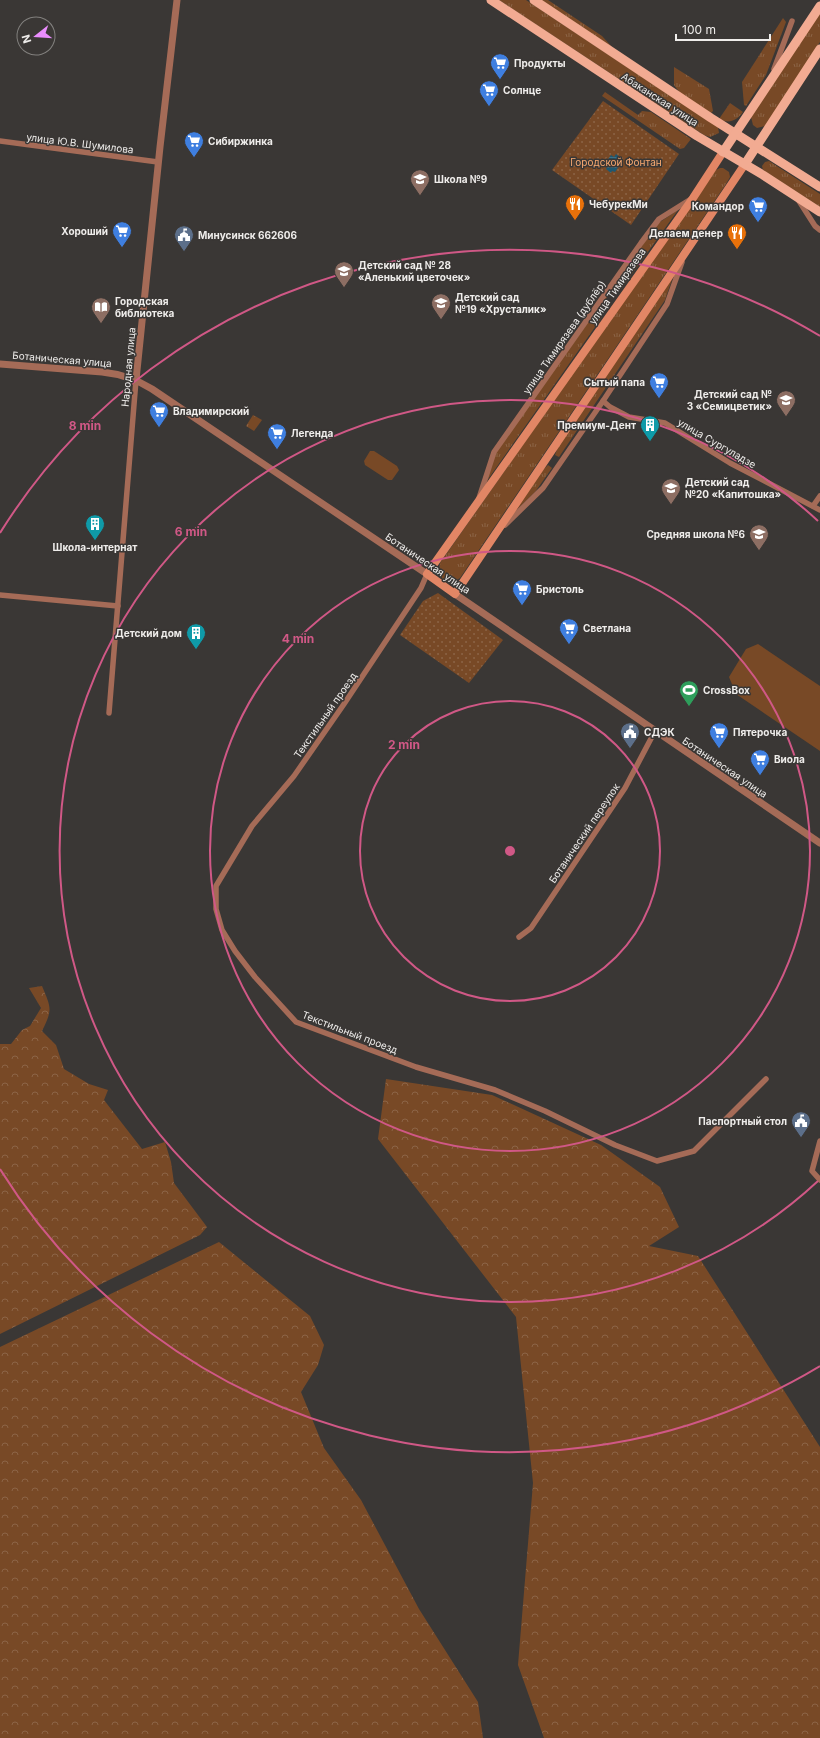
<svg xmlns="http://www.w3.org/2000/svg" width="820" height="1738" viewBox="0 0 820 1738" font-family="Inter,sans-serif">
<style>
.grass{fill:url(#grass-tufts)}
.forest{fill:url(#forest-crowns)}
.park{fill:url(#park-dots)}
.pitch{fill:#784926}
.water{fill:url(#water-rules)}
.lines{fill:none;stroke-linecap:round;stroke-linejoin:round}
.minor{stroke:#a56b57;stroke-width:5.5}
.tertiary{stroke:#a56b57;stroke-width:7}
.secondary{stroke:#e28665;stroke-width:8}
.primary{stroke:#f2ab92;stroke-width:9}
.ring{fill:none;stroke:#d05886;stroke-width:2}
.labels{text-anchor:middle;dominant-baseline:central;stroke-width:3;stroke-linejoin:round;paint-order:stroke}
.poi-label{font-size:10px;font-weight:bold;fill:#efedeb;stroke:#3a3735;text-anchor:start}
.street-label{font-size:10px;fill:#efedeb;stroke:#3a3735}
.park-label{font-size:10px;fill:#faaa71;stroke:#3a3735}
.centre{fill:#d05886;stroke:#3a3735;stroke-width:2}
.ring-label{font-size:12px;text-anchor:middle;font-weight:bold;fill:#d05886;stroke:#3a3735;stroke-width:3;stroke-linejoin:round;paint-order:stroke}
</style>
<defs>
<pattern id="grass-tufts" width="24" height="20" patternUnits="userSpaceOnUse"><rect width="24" height="20" fill="#784926"/><path d="M3 7l-1-3M5 7V3M7 7l1-3M15 17l-1-3M17 17v-4M19 17l1-3" fill="none" stroke="#8c6446"/></pattern>
<pattern id="forest-crowns" width="20" height="18" patternUnits="userSpaceOnUse"><rect width="20" height="18" fill="#784926"/><path d="M2 6a3 3 0 1 1 6 0M12 15a3 3 0 1 1 6 0" fill="none" stroke="#8c6446"/></pattern>
<pattern id="park-dots" width="8" height="8" patternUnits="userSpaceOnUse"><rect width="8" height="8" fill="#784926"/><path d="M2 2h.1M6 6h.1" fill="none" stroke="#8c6446" stroke-width="1.8" stroke-linecap="round"/></pattern>
<pattern id="water-rules" width="6" height="5" patternUnits="userSpaceOnUse"><rect width="6" height="5" fill="#1e5871"/><path d="M0 2.5h6" fill="none" stroke="#3f7085"/></pattern>
</defs>
<rect width="100%" height="100%" fill="#3a3735"/>
<g class="grass">
<path d="M499 0H526L718 127 719 133 710 137 704 135Z"/>
<path d="M541 0H548L602 36 612 47Z"/>
<path d="M820 12V42L769 121 765 126 757 128 753 125 751 117Z"/>
<path d="M783 18 786 22 766 75 746 106 744 105 742 82Z"/>
<path d="M674 67 709 89 713 111 711 113 680 93 674 85Z"/>
<path d="M605 92 638 115 642 111 651 112 691 139 684 148 680 149 602 96Z"/>
<path d="M730 103 743 112C736 121 729 124 719 119Z"/>
<path d="M769 161 820 194V207L763 170 762 166 765 162Z"/>
<path d="M720 168H723L729 172 730 177 726 184 460 578C454 582 449 584 443 580L439 572 440 563 712 175 716 170Z"/>
<path d="M678 210 622 288 613 296 609 294 603 304 606 306 602 317 484 485 494 455 657 224Z"/>
<path d="M675 271 665 300 559 457 555 455 559 444Z"/>
<path d="M253 415 262 420 254 431 246 426Z"/>
<path d="M548 465 552 468 535 492 511 515 537 476Z"/>
</g>
<g class="forest">
<path d="M42 986C51 1008 53 1009 42 1031L56 1045 64 1069 89 1084 108 1090 104 1100 142 1149 165 1142 171 1162 174 1183 207 1227 200 1235 0 1334V1044H11L22 1030 30 1026 41 1008 29 988Z"/>
<path d="M386 1079 492 1095 601 1145 660 1187 679 1227 649 1246 698 1256 820 1447V1738H544L518 1665 533 1483 516 1317 378 1139Z"/>
<path d="M219 1242 310 1316 324 1345 318 1365 301 1392 324 1448 361 1500 419 1609 478 1702 483 1738H0V1347Z"/>
</g>
<g class="park">
<path d="M603 101 679 154 631 225 552 170Z"/>
<path d="M438 593 503 640 469 683 400 635 423 601Z"/>
</g>
<g class="pitch">
<path d="M370 451H374L397 466 399 470 392 480H388L365 465 364 461Z"/>
<path d="M758 644 820 686V751L736 694 729 677 746 649Z"/>
</g>
<path class="water" d="M616 154 621 158 619 160 622 162 615 172 612 171 611 173 606 169 607 167 604 165 611 155 614 157Z"/>
<g class="lines">
<g class="minor">
<path d="M774 69 792 21"/>
<path d="M0 141 158 162"/>
<path d="M799 201 815 226 820 230"/>
<path d="M603 401 610 407 629 417 665 423 730 463 820 510"/>
<path d="M479 498 494 452 641 243 659 219 691 199"/>
<path d="M813 506 820 496"/>
<path d="M505 525 543 488 603 401 667 304 682 262"/>
<path d="M427 574 421 588 344 704 294 776 252 826 216 886V909L222 930 235 951 255 977 296 1022 416 1067 495 1090 545 1111 615 1145 657 1161 694 1151 766 1079"/>
<path d="M0 595 118 606"/>
<path d="M109 713 136 380"/>
<path d="M519 937 531 928 625 788 655 731"/>
<path d="M820 1141 812 1171 820 1180"/>
</g>
<g class="tertiary">
<path d="M0 364 102 372C121 374 136 379 152 389L427 574"/>
<path d="M136 380 160 147 177 0"/>
<path d="M455 594 820 843"/>
</g>
<path class="secondary" d="M723 152 693 198 427 574 455 594 745 164"/>
<g class="primary">
<path d="M491 0 697 136 763 175 820 212"/>
<path d="M534 0 711 118 820 187"/>
<path d="M723 152 820 6"/>
<path d="M745 164 820 49"/>
</g>
</g>
<g class="ring">
<circle cx="510" cy="851" r="150"/>
<circle cx="510" cy="851" r="300"/>
<path d="M818 1181A451 451 0 1 1 818 521"/>
<path d="M820 1366A601 601 0 0 1 0 1169M0 533A601 601 0 0 1 820 336"/>
</g>
<defs>
<g id="supermarket-pin" transform="scale(1)"><path d="M0 17L-7.5 6A9.5 9.5 0 1 1 7.5 6Z" fill="#3f7fe0" stroke="#3a3735"/><path d="M-6-5.5h2.5l.6 2H6L4.5 2H-2.5L-4.4-4H-6ZM-1.5 3.2a1.3 1.3 0 1 0 .1 0ZM3 3.2a1.3 1.3 0 1 0 .1 0Z" fill="#fff"/></g>
<g id="school-pin" transform="scale(1)"><path d="M0 17L-7.5 6A9.5 9.5 0 1 1 7.5 6Z" fill="#8d6e63" stroke="#3a3735"/><path d="M0-5L7-2L0 1L-7-2ZM-4 1L0 2.5L4 1V4Q0 6-4 4Z" fill="#fff"/></g>
<g id="restaurant-pin" transform="scale(1)"><path d="M0 17L-7.5 6A9.5 9.5 0 1 1 7.5 6Z" fill="#e8710a" stroke="#3a3735"/><path d="M-5-6h1v4h1v-4h1v4h1v-4h1v5L-1.5 .5V6h-2V.5L-5-1ZM5-6V6H3V1.5H1.5Q1.5-4 5-6Z" fill="#fff"/></g>
<g id="civic-pin" transform="scale(1)"><path d="M0 17L-7.5 6A9.5 9.5 0 1 1 7.5 6Z" fill="#5c6f8a" stroke="#3a3735"/><path d="M-.6-6.5H3V-4.5H.6V-3L4-1V1h2V6H-6V1h2V-1L-.6-3ZM-1.2 2.5V6h2.4V2.5Z" fill="#fff"/></g>
<g id="library-pin" transform="scale(1)"><path d="M0 17L-7.5 6A9.5 9.5 0 1 1 7.5 6Z" fill="#8d6e63" stroke="#3a3735"/><path d="M-6-4Q-3-5.5-.7-3.5V5Q-3 3-6 4ZM6-4Q3-5.5 .7-3.5V5Q3 3 6 4Z" fill="#fff"/></g>
<g id="building-pin" transform="scale(1)"><path d="M0 17L-7.5 6A9.5 9.5 0 1 1 7.5 6Z" fill="#0f9aa8" stroke="#3a3735"/><path d="M-4-6H4V6H1V3H-1V6H-4ZM-2.5-4.3h1.7v1.8h-1.7ZM.8-4.3h1.7v1.8H.8ZM-2.5-1h1.7V.8h-1.7ZM.8-1h1.7V.8H.8Z" fill="#fff"/></g>
<g id="stadium-pin" transform="scale(1)"><path d="M0 17L-7.5 6A9.5 9.5 0 1 1 7.5 6Z" fill="#2e9e5b" stroke="#3a3735"/><path d="M0-5a6.5 5 0 1 0 0 10a6.5 5 0 1 0 0-10ZM-3.5-1.8h7v3.6h-7Z" fill="#fff"/></g>
</defs>
<g fill-rule="evenodd">
<use href="#supermarket-pin" x="500" y="63"/>
<use href="#supermarket-pin" x="489" y="90"/>
<use href="#supermarket-pin" x="194" y="141"/>
<use href="#school-pin" x="420" y="179"/>
<use href="#restaurant-pin" x="575" y="204"/>
<use href="#supermarket-pin" x="758" y="206"/>
<use href="#supermarket-pin" x="122" y="231"/>
<use href="#restaurant-pin" x="737" y="233"/>
<use href="#civic-pin" x="184" y="235"/>
<use href="#school-pin" x="344" y="271"/>
<use href="#school-pin" x="441" y="303"/>
<use href="#library-pin" x="101" y="307"/>
<use href="#supermarket-pin" x="659" y="382"/>
<use href="#school-pin" x="786" y="400"/>
<use href="#supermarket-pin" x="159" y="411"/>
<use href="#building-pin" x="650" y="425"/>
<use href="#supermarket-pin" x="277" y="433"/>
<use href="#school-pin" x="671" y="488"/>
<use href="#building-pin" x="95" y="524"/>
<use href="#school-pin" x="759" y="534"/>
<use href="#supermarket-pin" x="522" y="589"/>
<use href="#supermarket-pin" x="569" y="628"/>
<use href="#building-pin" x="196" y="633"/>
<use href="#stadium-pin" x="689" y="690"/>
<use href="#civic-pin" x="630" y="732"/>
<use href="#supermarket-pin" x="719" y="732"/>
<use href="#supermarket-pin" x="760" y="759"/>
<use href="#civic-pin" x="801" y="1121"/>
</g>
<g class="labels">
<g class="poi-label">
<text x="514" y="63">Продукты</text>
<text x="503" y="90">Солнце</text>
<text x="208" y="141">Сибиржинка</text>
<text x="434" y="179">Школа №9</text>
<text x="589" y="204">ЧебурекМи</text>
<text x="744" y="206" text-anchor="end">Командор</text>
<text x="108" y="231" text-anchor="end">Хороший</text>
<text x="723" y="233" text-anchor="end">Делаем денер</text>
<text x="198" y="235">Минусинск 662606</text>
<text x="358" y="265">Детский сад № 28<tspan x="358" dy="12">«Аленький цветочек»</tspan></text>
<text x="455" y="297">Детский сад<tspan x="455" dy="12">№19 «Хрусталик»</tspan></text>
<text x="115" y="301">Городская<tspan x="115" dy="12">библиотека</tspan></text>
<text x="645" y="382" text-anchor="end">Сытый папа</text>
<text x="772" y="394" text-anchor="end">Детский сад №<tspan x="772" dy="12">3 «Семицветик»</tspan></text>
<text x="173" y="411">Владимирский</text>
<text x="636" y="425" text-anchor="end">Премиум-Дент</text>
<text x="291" y="433">Легенда</text>
<text x="685" y="482">Детский сад<tspan x="685" dy="12">№20 «Капитошка»</tspan></text>
<text x="745" y="534" text-anchor="end">Средняя школа №6</text>
<text x="95" y="547" text-anchor="middle">Школа-интернат</text>
<text x="536" y="589">Бристоль</text>
<text x="583" y="628">Светлана</text>
<text x="182" y="633" text-anchor="end">Детский дом</text>
<text x="703" y="690">CrossBox</text>
<text x="644" y="732">СДЭК</text>
<text x="733" y="732">Пятерочка</text>
<text x="774" y="759">Виола</text>
<text x="787" y="1121" text-anchor="end">Паспортный стол</text>
</g>
<g class="street-label">
<text transform="translate(660 99) rotate(33)">Абаканская улица</text>
<text transform="translate(80 143) rotate(7)">улица Ю.В. Шумилова</text>
<text transform="translate(617 286) rotate(-55)">улица Тимирязева</text>
<text transform="translate(564 337) rotate(-55)">улица Тимирязева (дублёр)</text>
<text transform="translate(62 359) rotate(5)">Ботаническая улица</text>
<text transform="translate(128 367) rotate(-85)">Народная улица</text>
<text transform="translate(717 443) rotate(30)">улица Сургуладзе</text>
<text transform="translate(428 563) rotate(34)">Ботаническая улица</text>
<text transform="translate(325 715) rotate(-55)">Текстильный проезд</text>
<text transform="translate(725 767) rotate(34)">Ботаническая улица</text>
<text transform="translate(584 833) rotate(-56)">Ботанический переулок</text>
<text transform="translate(350 1032) rotate(21)">Текстильный проезд</text>
</g>
<g class="park-label">
<text x="616" y="162">Городской Фонтан</text>
</g>
</g>
<circle cx="510" cy="851" r="6" class="centre"/>
<g class="ring-label">
<text x="85" y="430">8 min</text>
<text x="191" y="536">6 min</text>
<text x="298" y="643">4 min</text>
<text x="404" y="749">2 min</text>
</g>
<g transform="translate(36 36) rotate(253)"><circle r="19" fill="#3a3735" stroke="#82807e"/>
<path d="M0-3L7 15L0 10L-7 15Z" fill="#ea8dfd"/>
<text y="-6" font-size="11" font-weight="bold" text-anchor="middle" fill="#efedeb">N</text>
</g>
<path d="M676 34v6h94v-6" fill="none" stroke="#efedeb" stroke-width="2"/>
<text x="682" y="34" font-size="12" fill="#efedeb" stroke="#3a3735" stroke-width="3" paint-order="stroke">100 m</text>
</svg>
